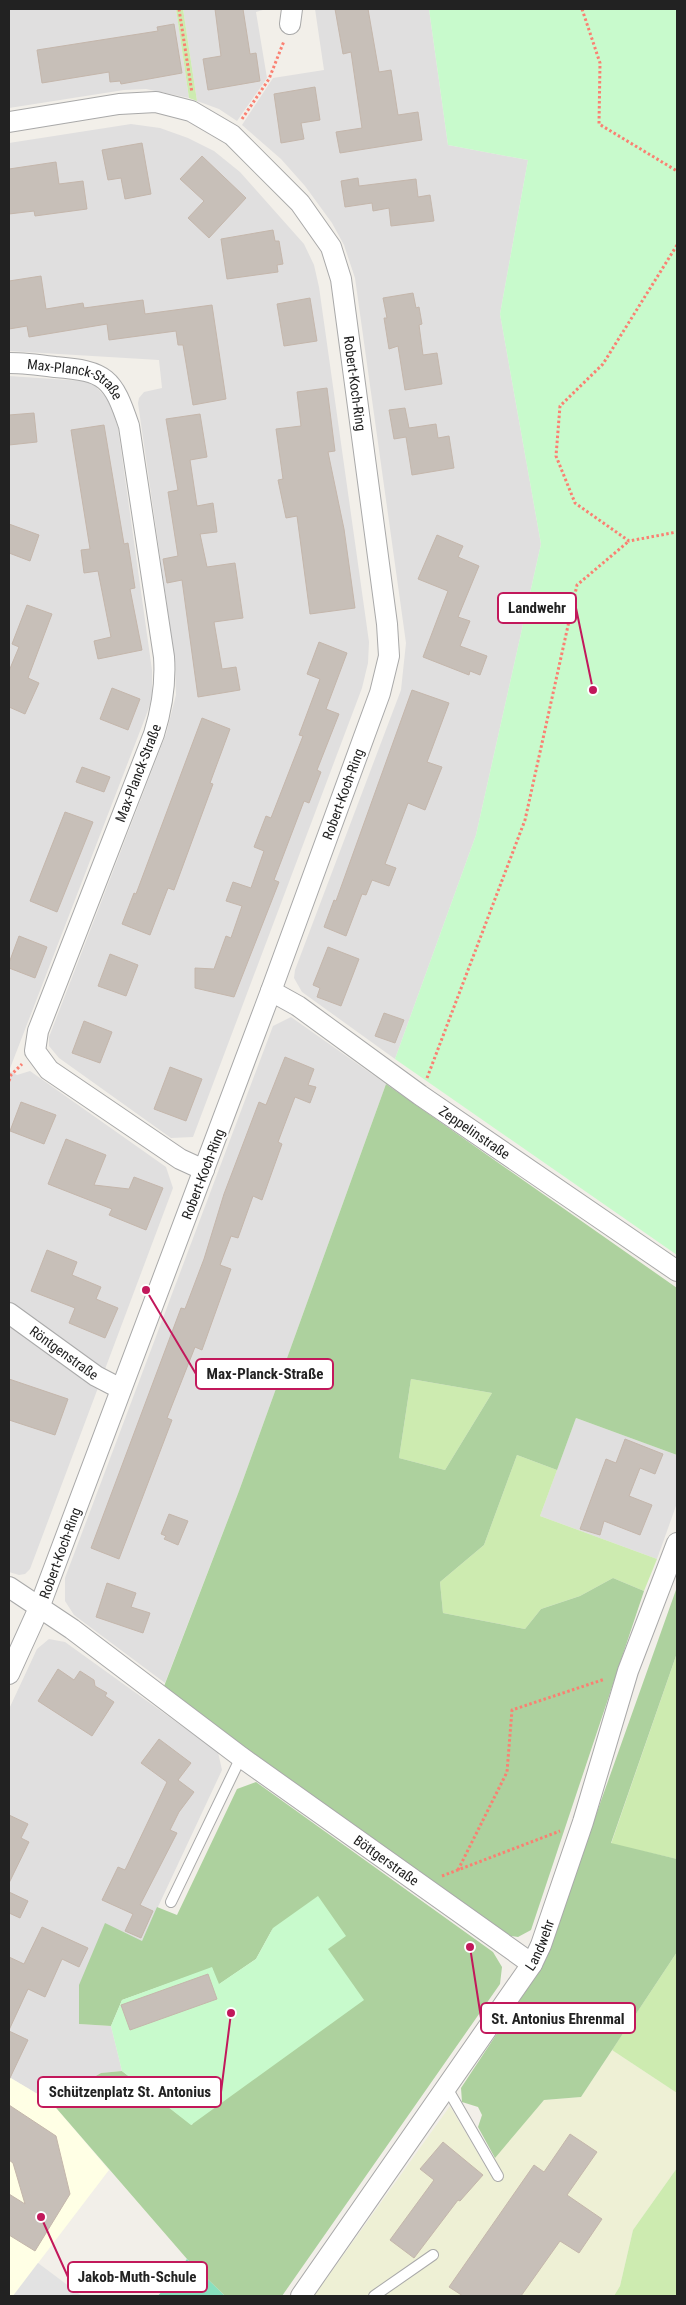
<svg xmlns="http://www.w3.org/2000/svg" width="686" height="2305" viewBox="0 0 686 2305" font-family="'Roboto Condensed',sans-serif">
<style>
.residential{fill:#e0dfdf}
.education{fill:#ffffe5}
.farmland{fill:#eef0d5}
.grass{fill:#cdebb0}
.forest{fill:#add19e;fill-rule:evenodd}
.park{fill:#c8facc}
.pitch{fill:#88e0be}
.parking{fill:#e2e2e2}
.building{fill:#c7bfb8;stroke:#c4b6ab}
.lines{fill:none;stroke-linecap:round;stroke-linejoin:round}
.lane-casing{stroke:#a9a9a9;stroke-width:12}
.street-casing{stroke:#a9a9a9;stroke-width:22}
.path{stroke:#fa8072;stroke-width:3;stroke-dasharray:2.5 2.5;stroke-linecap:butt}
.lane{stroke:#fff;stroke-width:10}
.street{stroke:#fff;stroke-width:20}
.labels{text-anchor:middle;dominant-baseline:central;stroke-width:4.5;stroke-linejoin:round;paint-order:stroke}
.street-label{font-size:14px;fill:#222;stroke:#fff}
.leader{fill:none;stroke:#c2185b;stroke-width:2}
.callout-dot{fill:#c2185b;stroke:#fff;stroke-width:2}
.callout{fill:#fff;stroke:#c2185b;stroke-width:2}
.callout-label{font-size:15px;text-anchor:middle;font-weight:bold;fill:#222}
</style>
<rect width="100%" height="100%" fill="#f2efe9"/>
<g class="residential">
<path d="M9 9H176L189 98 146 89 124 90 9 108Z"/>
<path d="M183 9H266L256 12 267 78 237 121 219 109 197 101Z"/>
<path d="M315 9H429L448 145 528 160 500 314 541 544 476 835 395 1059 302 992 294 978 295 970 401 690 406 643 355 278 344 245 332 223 305 186 281 159 242 125 273 78 324 70Z"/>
<path d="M131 124 160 128 188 138 214 151 240 172 304 244 314 265 319 287 369 642 368 663 362 688 193 1137 171 1138 59 1058 49 1046V1037L166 734 176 695 175 661 138 403 139 398 144 392 162 388 159 360 9 351V143Z"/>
<path d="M9 376 84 381 95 386 106 397 113 412 118 428 152 670V698L147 713 9 1071 17 1075 30 1071 166 1167 173 1188 30 1569 25 1574 19 1575 9 1572Z"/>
<path d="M291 1017 386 1084 239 1491 165 1683 74 1615 65 1601V1578L273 1026Z"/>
<path d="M576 1418 677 1455V1503L657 1559 540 1516Z"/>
<path d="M49 1639 65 1642 218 1752 222 1770 142 1941 79 2024 111 2026 122 2071 101 2073 51 2102 9 2077V1709L37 1649Z"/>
</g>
<path class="education" d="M9 2077 51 2102 109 2170 13 2296H9Z"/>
<path class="farmland" d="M612 2050 677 2093V2168L633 2230 620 2286 614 2296H314L450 2106 486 2167 544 2100 581 2097Z"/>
<g class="grass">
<path d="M176 9H183L197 101 189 98Z"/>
<path d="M411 1379 492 1393 445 1470 399 1458Z"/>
<path d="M517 1455 557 1470 540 1516 657 1559 644 1591 613 1578 580 1596 541 1609 525 1629 443 1613 440 1582 484 1545Z"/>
<path d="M677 1653V1859L611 1844Z"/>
<path d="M677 1952V2093L612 2050Z"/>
<path d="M677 2168V2296H614L620 2286 633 2230Z"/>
</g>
<g class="forest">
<path d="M386 1084 677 1288V1455L576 1418 557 1470 517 1455 484 1545 440 1582 443 1613 525 1629 541 1609 580 1596 613 1578 644 1591 531 1930 518 1937 505 1935 163 1689 239 1491ZM411 1379 492 1393 445 1470 399 1458Z"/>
<path d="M677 1587V1653L611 1843 677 1859V1952L581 2097 544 2100 495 2158 478 2127 482 2115 478 2107 462 2102 461 2088 539 1970 548 1950Z"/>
<path d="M256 1782 493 1952 502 1967 500 1984 282 2296H225L187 2259 51 2102 101 2073 122 2071 192 2125 273 1928 256 1959 218 1985 212 1968 122 2000 111 2026 79 2024V1985L105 1923 142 1941 157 1907 177 1915 237 1789Z"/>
</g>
<g class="park">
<path d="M429 9H677V1255L395 1059 476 835 541 544 500 314 528 160 448 145Z"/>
<path d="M318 1896 346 1936 328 1949 364 2000 191 2125 122 2071 111 2026 122 2000 212 1967 219 1984 256 1959 273 1928Z"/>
</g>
<path class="pitch" d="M187 2259 225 2296H158Z"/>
<path class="parking" d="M38 2263 82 2296H13Z"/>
<g class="building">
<path d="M215 9H243L250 54 256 53 260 81 208 90 203 59 221 56Z"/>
<path d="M335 9H368L379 72 391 70 398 115 418 112 422 140 340 153 336 132 362 128 351 52 343 54Z"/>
<path d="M174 24 182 73 121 84 120 81 110 82 109 72 42 83 37 50 158 31 157 27Z"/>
<path d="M315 87 320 120 301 123 304 139 281 143 274 94Z"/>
<path d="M142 143 151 194 125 199 121 178 108 180 102 150Z"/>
<path d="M202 156 246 198 209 238 188 218 204 201 180 179Z"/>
<path d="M56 162 59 184 83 181 87 209 35 216 34 211 9 214V169Z"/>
<path d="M358 178 359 186 416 179 418 197 430 195 434 221 391 226 389 208 373 211 372 203 345 207 341 181Z"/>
<path d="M273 230 275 241H279L283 264 277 265 278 272 227 279 221 239Z"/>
<path d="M41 276 46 309 83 303 84 308 143 300 145 314 212 305 226 399 193 405 183 345H178L176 331 109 340 107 324 29 337 27 326 9 329V281Z"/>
<path d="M413 293 416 308 419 307 422 324 419 325 423 355 437 353 442 384 405 390 398 346 389 349 384 318H387L383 298Z"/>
<path d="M310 298 317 341 284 346 277 304Z"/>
<path d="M327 388 335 451 328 452 344 529 355 608 310 614 297 516 286 518 278 480 283 479 276 429 301 426 297 392Z"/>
<path d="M405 408 409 428 436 424 438 438 449 436 454 468 412 475 406 437 394 439 389 410Z"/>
<path d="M34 413 37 442 9 445V415Z"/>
<path d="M200 414 207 457 190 460 197 506 213 503 217 532 200 534 207 567 235 563 243 618 214 622 222 669 236 667 240 690 198 697 182 580 167 583 163 559 178 556 168 492 178 490 166 419Z"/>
<path d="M104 425 124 544 128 543 135 588 130 589 142 650 98 659 94 641 111 637 98 571 84 573 81 550 90 549 71 430Z"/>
<path d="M9 524 39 535 30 561 9 553Z"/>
<path d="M437 535 463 546 458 557 479 566 458 617 470 621 460 646 487 656 480 675 470 671 469 675 423 657 448 591 418 579Z"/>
<path d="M27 605 52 614 28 678 39 683 25 714 9 707V671L19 647 12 644Z"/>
<path d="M319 642 347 653 326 709 339 714 317 770 321 772 309 803 304 801 274 880 279 882 234 997 195 988V968L214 969 226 936 231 938 242 906 226 901 233 882 251 888 264 851 254 847 266 816 271 818 303 736 299 735 320 679 307 674Z"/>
<path d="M112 688 140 699 128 730 100 719Z"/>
<path d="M412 690 449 703 427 762 442 767 425 810 408 803 385 864 396 868 389 886 372 880 366 895 362 894 346 936 324 927 334 900 336 901Z"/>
<path d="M202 718 230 729 210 783 213 784 174 890 168 888 150 935 122 924 134 893 136 894Z"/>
<path d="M82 767 110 777 104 792 76 782Z"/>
<path d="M65 812 93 822 57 912 30 901Z"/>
<path d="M19 936 47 947 35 978 9 968V963Z"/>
<path d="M328 947 359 959 341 1006 317 997 320 988 313 985Z"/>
<path d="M110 954 138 965 126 996 98 986Z"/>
<path d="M384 1013 404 1020 395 1043 375 1036Z"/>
<path d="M84 1021 112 1032 100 1063 72 1053Z"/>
<path d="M285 1057 314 1069 308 1085 316 1087 310 1103 295 1097 278 1142 282 1144 262 1200 253 1196 238 1238 231 1236 220 1265 231 1269 202 1350 195 1347 167 1418 172 1420 119 1559 91 1548 181 1308 185 1309 204 1259 224 1194 259 1102 266 1105Z"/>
<path d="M170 1067 202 1079 186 1121 154 1109Z"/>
<path d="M21 1102 56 1115 44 1144 10 1131Z"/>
<path d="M66 1139 106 1155 94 1185 129 1189 134 1177 163 1188 146 1230 109 1215 112 1209 48 1184Z"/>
<path d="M47 1250 77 1262 72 1275 101 1287 96 1299 118 1308 105 1338 69 1323 75 1308 31 1291Z"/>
<path d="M9 1379 68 1399 55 1435 9 1420Z"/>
<path d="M625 1439 663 1454 655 1474 640 1468 629 1496 652 1505 640 1535 604 1521 600 1535 580 1529 606 1459 616 1463Z"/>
<path d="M169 1514 188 1521 178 1545 164 1539 166 1536 161 1534Z"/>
<path d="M107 1583 136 1593 131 1607 150 1613 143 1633 96 1617Z"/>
<path d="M58 1669 74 1680 80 1671 94 1680 95 1686 107 1693 105 1696 114 1702 92 1736 38 1701Z"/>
<path d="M159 1739 191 1763 178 1780 194 1792 179 1812 170 1830 177 1833 140 1905 153 1911 141 1938 125 1931 133 1914 102 1900 118 1867 125 1870 167 1782 141 1763Z"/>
<path d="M9 1815 28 1824 21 1838 29 1842 9 1883Z"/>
<path d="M9 1892 28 1901 20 1918 9 1913Z"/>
<path d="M42 1927 88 1948 79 1967 62 1959 45 1997 28 1989 9 2030V1957L24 1964Z"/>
<path d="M208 1974 217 1999 130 2030 121 2005Z"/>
<path d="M9 2031 28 2040 9 2080Z"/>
<path d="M9 2105 56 2136 70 2194 35 2251 9 2235V2194L25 2204 13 2163 9 2160Z"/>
<path d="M570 2134 597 2152 567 2195 602 2219 579 2253 560 2241 521 2296H463L449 2287 534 2165 544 2172Z"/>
<path d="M443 2142 483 2175 460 2201 458 2200 414 2258 390 2240 434 2180 420 2169Z"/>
</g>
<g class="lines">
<g class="lane-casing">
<g id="lane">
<path d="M171 1902 241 1757"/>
<path d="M447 2088 498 2176"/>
<path d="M374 2296 433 2255"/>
</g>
</g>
<g class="street-casing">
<g id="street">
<path d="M290 24 292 9"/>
<path id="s1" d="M9 122 119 104 156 102 191 111 232 135 300 203 331 247 341 279 387 624 389 656 380 693 271 991 39 1608 9 1674"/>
<path id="s2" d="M9 363C24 363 40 365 55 367 106 371 113 378 129 426L164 657C166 685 162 708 154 734L38 1031 35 1051 49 1070 180 1159 204 1170"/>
<path id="s3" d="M271 991 298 1006 420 1095 677 1271"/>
<path id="s4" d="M9 1313 96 1376 121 1389"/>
<path id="s5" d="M9 1587 72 1629 241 1757 532 1964"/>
<path id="s6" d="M301 2296 532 1964 541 1945 583 1822 628 1671 677 1543"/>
</g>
</g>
<g class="path">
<path d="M179 9 192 93"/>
<path d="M582 9 600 63 599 124 677 171"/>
<path d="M242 119 269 79 284 41"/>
<path d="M677 245 603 364 560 406 556 456 575 503 629 541 677 532"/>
<path d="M427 1078 525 820 577 585 629 541"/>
<path d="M9 1081 11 1075 22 1064"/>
<path d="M458 1870 507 1772 512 1710 605 1679"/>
<path d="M442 1876 560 1831"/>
</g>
<use href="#lane" class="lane"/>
<use href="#street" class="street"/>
</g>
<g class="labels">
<g class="street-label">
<text stroke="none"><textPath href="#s1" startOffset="521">Robert-Koch-Ring</textPath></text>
<text stroke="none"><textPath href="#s2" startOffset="70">Max-Planck-Straße</textPath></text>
<text transform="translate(138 773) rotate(-69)">Max-Planck-Straße</text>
<text transform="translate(343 794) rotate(-70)">Robert-Koch-Ring</text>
<text stroke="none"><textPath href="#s3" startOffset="248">Zeppelinstraße</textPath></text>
<text transform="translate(203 1174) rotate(-69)">Robert-Koch-Ring</text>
<text stroke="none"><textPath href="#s4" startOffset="68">Röntgenstraße</textPath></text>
<text transform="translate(60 1553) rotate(-70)">Robert-Koch-Ring</text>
<text stroke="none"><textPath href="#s5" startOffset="466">Böttgerstraße</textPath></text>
<text stroke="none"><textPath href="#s6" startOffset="425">Landwehr</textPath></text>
</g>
</g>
<path class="leader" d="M593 690L576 608M146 1290L196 1374M470 1947L481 2018M231 2013L221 2092M41 2217L68 2277"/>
<g class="callout-dot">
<circle cx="593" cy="690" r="5"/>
<circle cx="146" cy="1290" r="5"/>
<circle cx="470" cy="1947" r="5"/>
<circle cx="231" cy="2013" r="5"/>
<circle cx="41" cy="2217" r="5"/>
</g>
<g class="callout">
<rect x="498" y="593" width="78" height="30" rx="5"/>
<rect x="196" y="1359" width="137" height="30" rx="5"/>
<rect x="481" y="2003" width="154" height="30" rx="5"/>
<rect x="38" y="2077" width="183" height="30" rx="5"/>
<rect x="68" y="2262" width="139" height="30" rx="5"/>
</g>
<g class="callout-label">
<text x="537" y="613">Landwehr</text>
<text x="265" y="1379">Max-Planck-Straße</text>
<text x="558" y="2024">St. Antonius Ehrenmal</text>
<text x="130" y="2097">Schützenplatz St. Antonius</text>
<text x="137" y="2282">Jakob-Muth-Schule</text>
</g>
<rect width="686" height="2305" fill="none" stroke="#222222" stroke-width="20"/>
</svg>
